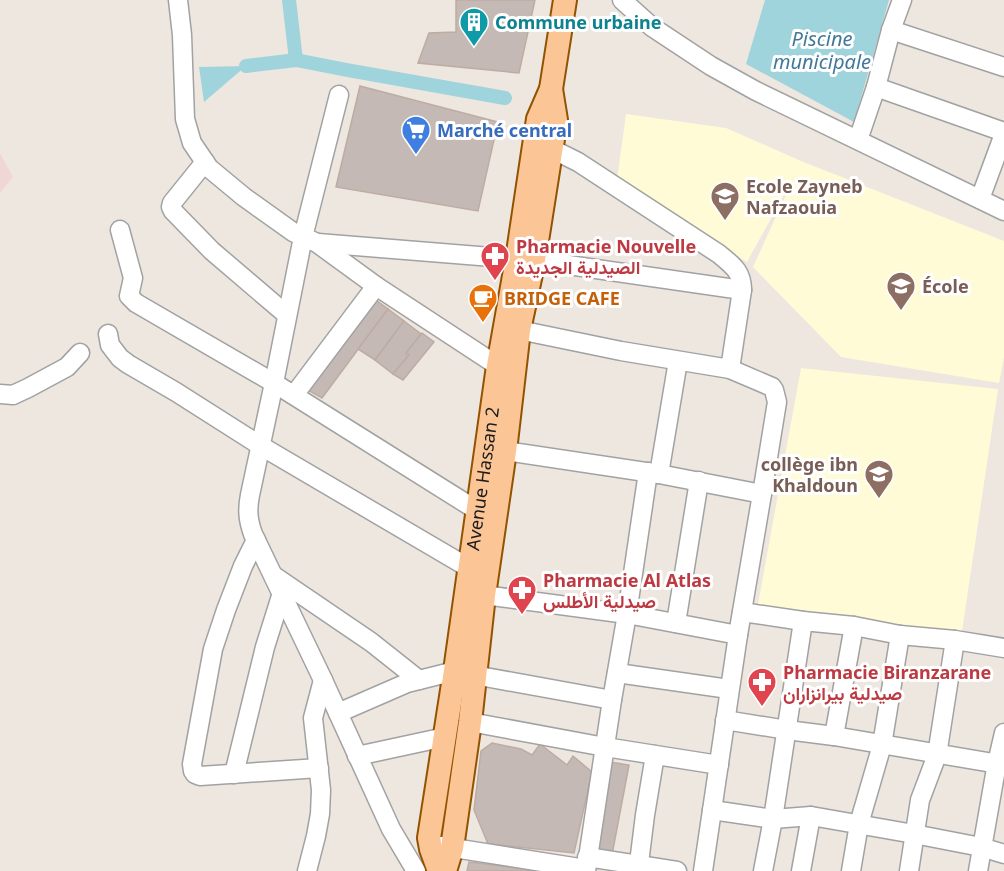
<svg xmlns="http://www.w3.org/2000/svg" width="1004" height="871" viewBox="0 0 1004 871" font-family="'Noto Sans',Vazirmatn,sans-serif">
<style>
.education{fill:#fffbd7}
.military{fill:#f0d7d3}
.water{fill:#a0d4dc}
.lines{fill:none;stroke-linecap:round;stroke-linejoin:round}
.canal{stroke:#a0d4dc;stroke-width:14}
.building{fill:#c4b9b4;stroke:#beaca3;stroke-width:1.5}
.minor-casing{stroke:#a2a2a2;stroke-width:21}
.major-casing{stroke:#925300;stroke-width:26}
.minor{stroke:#fff;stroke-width:18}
.major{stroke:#fcc596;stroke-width:22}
.labels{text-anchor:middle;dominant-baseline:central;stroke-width:6;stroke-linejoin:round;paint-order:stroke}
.culture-label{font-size:18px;font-weight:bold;fill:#0d838f;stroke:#fff;text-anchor:start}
.shop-label{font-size:18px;font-weight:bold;fill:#366cbe;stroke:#fff;text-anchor:start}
.education-label{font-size:18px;font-weight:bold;fill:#785e54;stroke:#fff;text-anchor:start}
.health-label{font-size:18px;font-weight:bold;fill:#be3a42;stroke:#fff;text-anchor:start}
.food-label{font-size:18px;font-weight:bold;fill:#c56008;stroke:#fff;text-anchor:start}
.street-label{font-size:18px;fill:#1b1b1b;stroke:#fff}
.water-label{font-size:20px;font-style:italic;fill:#42789b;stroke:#fff}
</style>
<rect width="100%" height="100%" fill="#ede7e0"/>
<g class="education">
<path d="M626 114 726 128 801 161 1004 241V357L999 383 841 357 753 267 796 173 747 262 617 180Z"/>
<path d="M801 368 998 389 961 638 757 610Z"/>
</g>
<path class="military" d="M0 153 13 177 0 193Z"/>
<g class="water">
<path d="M765 0H889L854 122 746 64Z"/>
<path d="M246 66 204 102 199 67Z"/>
</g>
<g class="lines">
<g class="canal">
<path d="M289 0 296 60"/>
<path d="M246 66 296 60 347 70 505 98"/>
</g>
</g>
<g class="building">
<path d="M456 0H535L519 73 418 63 429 33 456 32Z"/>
<path d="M360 86 498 122 478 211 336 187Z"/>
<path d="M373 298 388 309 322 398 306 389Z"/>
<path d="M388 309 404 321 375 360 358 349Z"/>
<path d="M404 321 421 334 406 353 409 355 393 374 375 360Z"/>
<path d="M422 333 434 342 403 380 393 374 409 355 406 353Z"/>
<path d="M492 743 521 749 532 755 540 744 567 765 573 756 592 772 574 853 488 844 474 810 481 751Z"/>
<path d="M610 762 629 765 612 855 593 852Z"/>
<path d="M469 862 544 871H467Z"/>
</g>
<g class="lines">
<g class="minor-casing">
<g id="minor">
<path d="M178 0 182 35 185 119 192 143 209 168 244 197 293 232 317 243 376 286 498 366"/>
<path d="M622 0 652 27 711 66 756 91 1004 211"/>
<path d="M902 0 891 30 876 87 1004 132"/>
<path d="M891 30 1004 67"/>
<path d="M339 95 303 237 274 383 250 495C247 510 248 520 253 534L323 680 391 829 416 871"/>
<path d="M858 140 876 87"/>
<path d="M205 162 172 203 171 207 173 211 212 251 287 315"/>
<path d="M980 199 1004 134"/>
<path d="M120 230 133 278 129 296 136 303 274 383 478 511"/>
<path d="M318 243 517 259"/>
<path d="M534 260 742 290"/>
<path d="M519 330 621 351 730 369 742 290C742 271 732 265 719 254L578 162 552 149"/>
<path d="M108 334 110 345 120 358 128 364 176 392 261 446 469 568"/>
<path d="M0 394 13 395 28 388 67 367 80 353"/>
<path d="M294 395 376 286"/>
<path d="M505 451 659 474 762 494 777 402 774 390 772 387 730 369"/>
<path d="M659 474 678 361"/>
<path d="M256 540 243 566 226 610 213 649 192 764 193 771 195 774 200 776 319 768"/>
<path d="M274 576 371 642 419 680"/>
<path d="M484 595 627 614 738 635 762 494"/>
<path d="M742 612 803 621"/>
<path d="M676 623 699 481"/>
<path d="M617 673 729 689"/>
<path d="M474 675 612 700"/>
<path d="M338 713 407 683 455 671"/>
<path d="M725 720 787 730 834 736 1004 765"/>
<path d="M470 722 605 747 719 765"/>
<path d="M834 736 854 626"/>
<path d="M357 756 445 737"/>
<path d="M234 774 265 647 282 593"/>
<path d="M712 810 773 819 811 816 914 834 981 847 1004 854"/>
<path d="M441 846 586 869"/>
<path d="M587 857 677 871"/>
<path d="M307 871 316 836 320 814 321 790 313 718 323 680"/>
<path d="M586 871 612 700 627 614 648 472"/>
<path d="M638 871 645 815 655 755"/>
<path d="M703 871 738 635"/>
<path d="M763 871 773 819 803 621 854 626 900 635 955 640 1004 648"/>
<path d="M801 871 811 816"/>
<path d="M851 871 859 824 882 745 900 635"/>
<path d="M909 871 920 800 937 755 955 640"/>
<path d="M978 871 997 763 1004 733"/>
</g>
</g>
<g class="major-casing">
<g id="major">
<path id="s1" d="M439 871 431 849 429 838 455 671 498 366 517 259 538 119 551 89 565 0"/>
<path d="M445 871 452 848 470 722 484 595 505 451 519 330 534 260 556 120 551 89"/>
</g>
</g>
<use href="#minor" class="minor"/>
<use href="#major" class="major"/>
</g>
<defs>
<g id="building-pin" transform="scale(1.5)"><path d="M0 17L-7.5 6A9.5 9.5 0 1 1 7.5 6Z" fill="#0f9aa8" stroke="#fff"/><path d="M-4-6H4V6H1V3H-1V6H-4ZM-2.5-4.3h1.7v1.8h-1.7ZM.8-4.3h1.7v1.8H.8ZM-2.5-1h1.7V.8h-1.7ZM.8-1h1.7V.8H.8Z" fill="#fff"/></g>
<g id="supermarket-pin" transform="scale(1.5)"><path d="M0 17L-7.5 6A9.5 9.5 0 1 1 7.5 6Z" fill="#3f7fe0" stroke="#fff"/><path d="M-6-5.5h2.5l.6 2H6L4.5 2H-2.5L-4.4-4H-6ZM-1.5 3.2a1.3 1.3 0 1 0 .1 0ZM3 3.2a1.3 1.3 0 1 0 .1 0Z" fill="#fff"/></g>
<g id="school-pin" transform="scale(1.5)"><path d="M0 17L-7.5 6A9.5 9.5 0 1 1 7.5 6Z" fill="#8d6e63" stroke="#fff"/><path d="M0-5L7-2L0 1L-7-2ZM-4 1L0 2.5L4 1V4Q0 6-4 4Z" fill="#fff"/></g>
<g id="pharmacy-pin" transform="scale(1.5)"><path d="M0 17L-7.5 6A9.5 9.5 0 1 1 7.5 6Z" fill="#e0444e" stroke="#fff"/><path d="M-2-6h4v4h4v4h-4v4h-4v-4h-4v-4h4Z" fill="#fff"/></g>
<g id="cafe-pin" transform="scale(1.5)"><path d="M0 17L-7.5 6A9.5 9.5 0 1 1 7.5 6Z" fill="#e8710a" stroke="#fff"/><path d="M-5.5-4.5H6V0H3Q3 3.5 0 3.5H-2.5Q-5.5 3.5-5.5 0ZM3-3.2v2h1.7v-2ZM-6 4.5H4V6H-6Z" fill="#fff"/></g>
<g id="university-pin" transform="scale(1.5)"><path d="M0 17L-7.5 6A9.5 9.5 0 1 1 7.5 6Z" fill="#8d6e63" stroke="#fff"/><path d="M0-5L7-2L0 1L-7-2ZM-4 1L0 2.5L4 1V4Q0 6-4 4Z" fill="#fff"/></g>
</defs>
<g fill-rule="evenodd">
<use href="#building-pin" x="474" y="22"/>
<use href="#supermarket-pin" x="416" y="130"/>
<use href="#school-pin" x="725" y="196"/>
<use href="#pharmacy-pin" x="495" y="256"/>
<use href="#school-pin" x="901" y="286"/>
<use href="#cafe-pin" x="483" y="298"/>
<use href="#university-pin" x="879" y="474"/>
<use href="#pharmacy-pin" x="522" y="590"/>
<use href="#pharmacy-pin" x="762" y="682"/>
</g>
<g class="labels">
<g class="culture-label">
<text x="495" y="22">Commune urbaine</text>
</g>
<g class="shop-label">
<text x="437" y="130">Marché central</text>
</g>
<g class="education-label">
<text x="746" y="186">Ecole Zayneb<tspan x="746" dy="21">Nafzaouia</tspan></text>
<text x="922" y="286">École</text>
<text x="858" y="464" text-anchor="end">collège ibn<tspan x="858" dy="21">Khaldoun</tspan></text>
</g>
<g class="health-label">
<text x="516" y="246">Pharmacie Nouvelle<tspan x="516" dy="21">الصيدلية الجديدة</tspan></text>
<text x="543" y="580">Pharmacie Al Atlas<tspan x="543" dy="21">صيدلية الأطلس</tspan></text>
<text x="783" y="672">Pharmacie Biranzarane<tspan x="783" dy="21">صيدلية بيرانزاران</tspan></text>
</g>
<g class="food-label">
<text x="504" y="298">BRIDGE CAFE</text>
</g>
<g class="street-label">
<text stroke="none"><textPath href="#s1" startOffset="398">Avenue Hassan 2</textPath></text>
</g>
<g class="water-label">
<text x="822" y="38">Piscine<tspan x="822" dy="23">municipale</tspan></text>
</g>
</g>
</svg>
